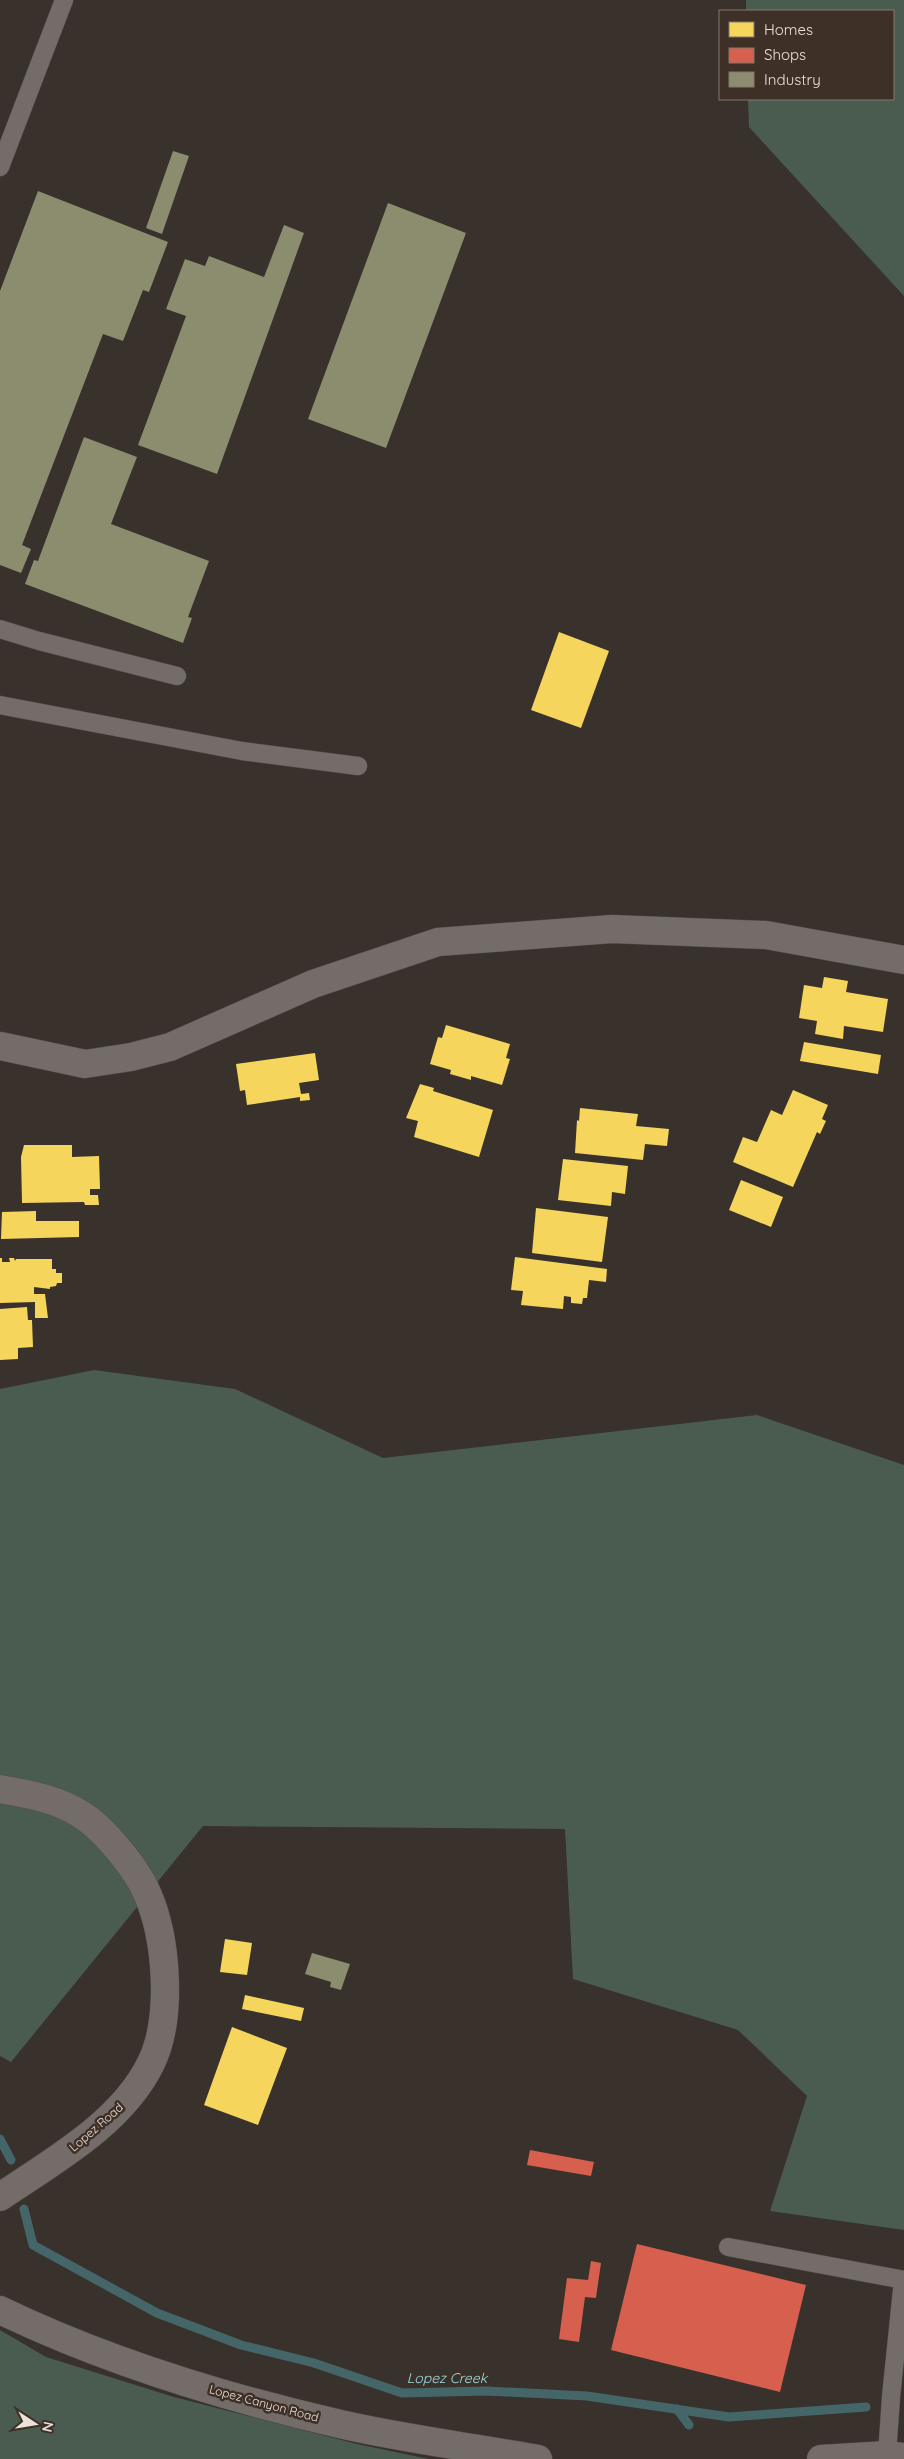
<svg xmlns="http://www.w3.org/2000/svg" width="904" height="2459" viewBox="0 0 904 2459" font-family="Quicksand,sans-serif">
<style>
.green{fill:#4a5c4f}
.homes{fill:#f6d55c}
.shops{fill:#d6604d}
.industry{fill:#8c8c6e}
.lines{fill:none;stroke-linecap:round;stroke-linejoin:round}
.stream{stroke:#456669;stroke-width:9}
.service-casing{stroke:#544e49;stroke-width:19}
.minor-casing{stroke:#544e49;stroke-width:29}
.service{stroke:#736c68;stroke-width:18}
.minor{stroke:#736c68;stroke-width:28}
.labels{text-anchor:middle;dominant-baseline:central;stroke-width:5;stroke-linejoin:round;paint-order:stroke}
.street-label{font-size:12px;fill:#eae1db;stroke:#3e3026}
.water-label{font-size:14px;font-style:italic;fill:#97dfe8;stroke:#3e3026}
</style>
<rect width="100%" height="100%" fill="#38312c"/>
<g class="green">
<path d="M746 0H904V296L749 127 748 99H893V11H746Z"/>
<path d="M94 1370 235 1389 383 1458 757 1415 904 1465V2230L770 2211 807 2096 738 2030 573 1979 565 1829 203 1826 11 2062 0 2056V1389Z"/>
<path d="M0 2330 46 2357 174 2397 357 2444 429 2459H0Z"/>
</g>
<g class="homes">
<path d="M559 632 609 651 581 728 531 710Z"/>
<path d="M824 977 848 981 846 992 888 999 883 1032 844 1026 843 1039 815 1034 817 1021 799 1018 804 985 822 988Z"/>
<path d="M446 1025 510 1044 506 1058 510 1059 502 1085 471 1076V1080L450 1074 451 1070 430 1064 438 1037 442 1038Z"/>
<path d="M804 1042 881 1055 878 1074 800 1061Z"/>
<path d="M315 1053 319 1080 299 1083 301 1094 309 1093 310 1100 300 1101V1097L247 1105 245 1090 240 1091 236 1064Z"/>
<path d="M420 1084 434 1088 433 1091 493 1110 479 1157 414 1137 418 1121 406 1118Z"/>
<path d="M793 1090 828 1105 822 1119 826 1121 820 1134 817 1132 793 1187 733 1162 743 1137 757 1142 771 1110 782 1115Z"/>
<path d="M580 1108 638 1114 636 1126 669 1129 667 1146 645 1144 643 1160 575 1153 577 1120 579 1121Z"/>
<path d="M24 1145H72V1157L99 1156 100 1189H90V1195H98L99 1205H85L84 1202 22 1203 21 1157Z"/>
<path d="M563 1159 628 1166 625 1194 612 1192 611 1206 558 1200Z"/>
<path d="M741 1180 783 1197 771 1227 729 1210Z"/>
<path d="M536 1208 608 1217 602 1262 532 1253Z"/>
<path d="M36 1211V1221H79V1237L1 1239 2 1212Z"/>
<path d="M515 1257 607 1269 606 1282 589 1280 587 1298H583L582 1304 571 1303V1297L564 1296 563 1309 521 1305 523 1291 511 1290Z"/>
<path d="M0 1258H2V1262H10L9 1258H14L15 1261 16 1259H52V1269H56V1273H62V1283H57L56 1286 50 1287V1289L34 1287V1294H45L48 1318H35V1302L0 1303Z"/>
<path d="M27 1307 28 1320H32L33 1347 18 1348V1359L0 1360V1309Z"/>
<path d="M225 1939 252 1943 247 1975 220 1972Z"/>
<path d="M245 1995 304 2008 301 2021 242 2009Z"/>
<path d="M232 2027 287 2048 258 2125 204 2105Z"/>
</g>
<g class="shops">
<path d="M530 2150 594 2162 591 2176 527 2165Z"/>
<path d="M637 2244 806 2285 780 2392 611 2350Z"/>
<path d="M591 2261 601 2263 596 2298 585 2297 579 2342 559 2339 567 2278 588 2280Z"/>
</g>
<g class="industry">
<path d="M173 151 189 156 162 234 146 228Z"/>
<path d="M38 191 168 242 149 292 143 290 123 341 103 334 22 545 31 549 21 573 0 565V291Z"/>
<path d="M388 203 466 233 386 448 308 419Z"/>
<path d="M284 225 304 233 217 474 138 445 186 316 166 309 185 259 205 266 209 256 264 277Z"/>
<path d="M84 437 137 457 111 524 209 561 188 617 192 618 183 643 25 584 34 560 38 561Z"/>
<path d="M312 1953 350 1964 341 1990 330 1987 331 1982 305 1974Z"/>
</g>
<g class="lines">
<g class="stream">
<path d="M0 2139 11 2160"/>
<path d="M24 2209 33 2245 157 2313 241 2345 314 2363 402 2393 487 2391 587 2396 729 2417 866 2407"/>
<path d="M677 2409 689 2425"/>
</g>
<g class="service-casing">
<g id="service">
<path d="M0 167 64 0"/>
<path d="M0 629 39 641 177 676"/>
<path d="M0 705 242 751 358 766"/>
<path d="M728 2247 904 2280"/>
<path d="M887 2455 891 2397 903 2280"/>
</g>
</g>
<g class="minor-casing">
<g id="minor">
<path d="M0 1046 85 1064 131 1057 170 1047 313 984 438 942 612 929 766 935 904 960"/>
<path d="M0 1789C28 1794 58 1799 82 1815 104 1829 137 1869 147 1893 167 1938 173 2018 151 2063 122 2123 53 2161 0 2197"/>
<path d="M0 2310C108 2362 223 2397 340 2424 405 2439 472 2447 538 2459"/>
<path d="M821 2459 887 2455 904 2457"/>
</g>
</g>
<use href="#service" class="service"/>
<use href="#minor" class="minor"/>
</g>
<g class="labels">
<g class="street-label">
<text transform="translate(96 2127) rotate(-41)">Lopez Road</text>
<text transform="translate(264 2403) rotate(15)">Lopez Canyon Road</text>
</g>
<g class="water-label">
<text x="447" y="2378">Lopez Creek</text>
</g>
</g>
<rect x="719" y="10" width="175" height="90" fill="#3e3026" stroke="#83776e"/>
<rect x="729" y="22" width="25" height="15" fill="#f6d55c" stroke="#83776e"/>
<text x="764" y="35" font-size="15" fill="#eae1db">Homes</text>
<rect x="729" y="48" width="25" height="15" fill="#d6604d" stroke="#83776e"/>
<text x="764" y="60" font-size="15" fill="#eae1db">Shops</text>
<rect x="729" y="72" width="25" height="15" fill="#8c8c6e" stroke="#83776e"/>
<text x="764" y="85" font-size="15" fill="#eae1db">Industry</text>
<g transform="translate(35 2424) rotate(102)" stroke="#3e3026" stroke-width="4" paint-order="stroke">
<path d="M0-4L9 19L0 12L-9 19Z" fill="#eae1db"/>
<text y="-8" font-size="14" font-weight="bold" text-anchor="middle" fill="#eae1db">N</text>
</g>
</svg>
